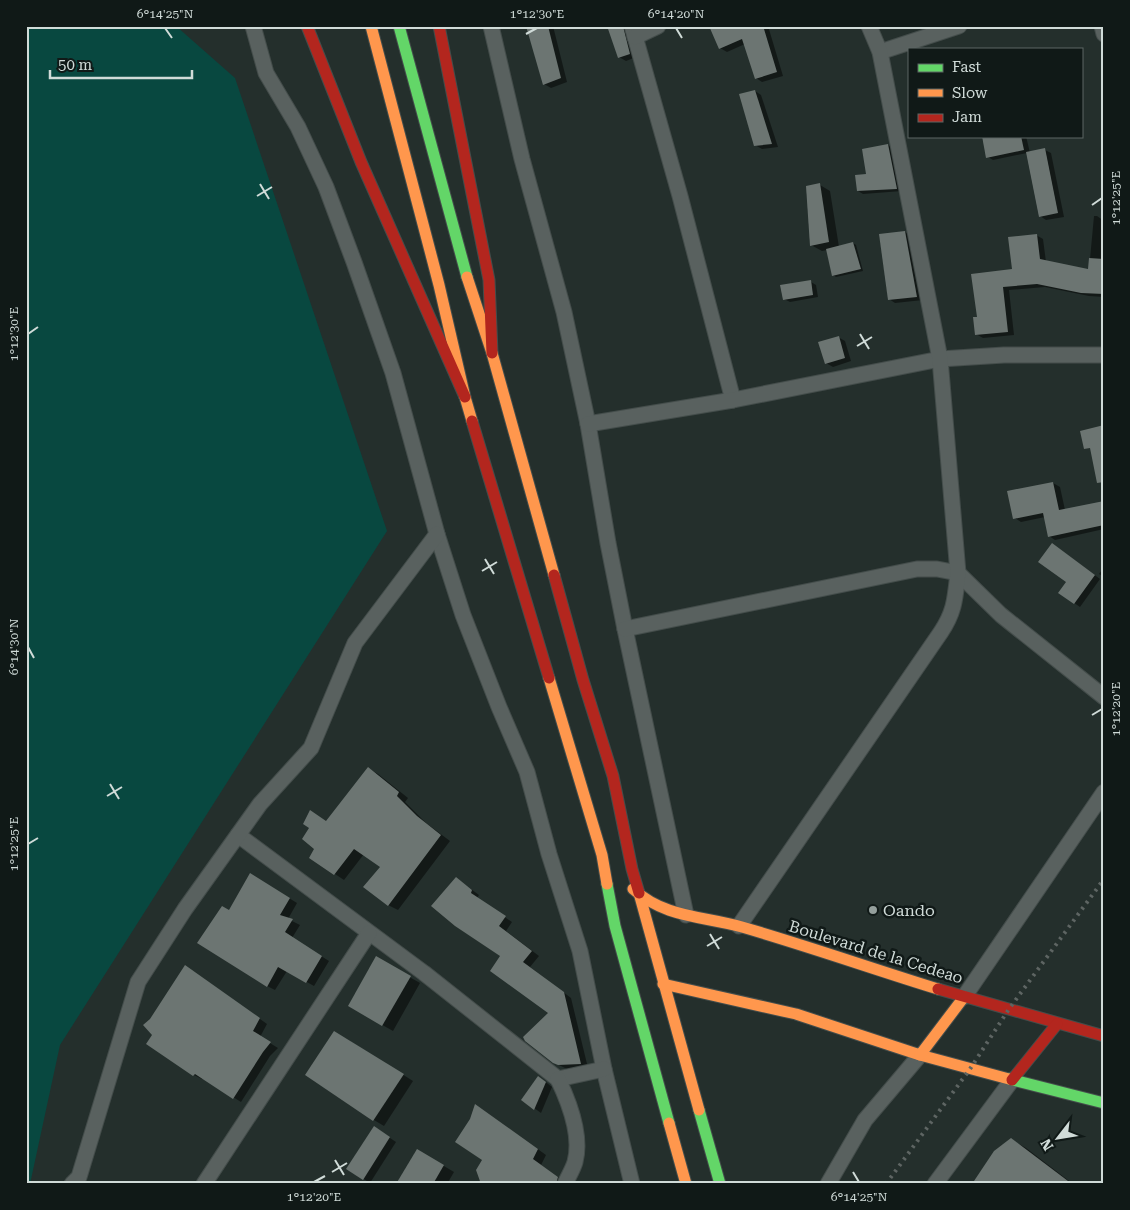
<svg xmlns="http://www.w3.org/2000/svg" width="1130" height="1210" viewBox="0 0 1130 1210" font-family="'Roboto Serif',serif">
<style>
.green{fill:#084840}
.shadow{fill:#0007}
.building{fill:#6c7572}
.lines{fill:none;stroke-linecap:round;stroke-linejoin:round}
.street-casing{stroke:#444d4b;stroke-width:17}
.fast-casing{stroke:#444d4b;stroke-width:13}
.slow-casing{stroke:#444d4b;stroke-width:13}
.jam-casing{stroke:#444d4b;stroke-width:13}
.street{stroke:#59615f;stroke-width:15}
.fast{stroke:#63d668;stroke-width:11}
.slow{stroke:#ff974d;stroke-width:11}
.jam{stroke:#b3261e;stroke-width:11}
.rail{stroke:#5e6563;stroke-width:4;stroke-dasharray:2.5 5;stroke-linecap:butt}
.ticks{fill:none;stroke:#d0dbd8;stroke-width:2}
.poi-dot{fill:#949f9c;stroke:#101917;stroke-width:2}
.labels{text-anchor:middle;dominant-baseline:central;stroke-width:5;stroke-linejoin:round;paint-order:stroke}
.poi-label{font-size:16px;fill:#d0dbd8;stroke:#101917;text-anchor:start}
.street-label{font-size:16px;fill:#d0dbd8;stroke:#101917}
.neatline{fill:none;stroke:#d0dbd8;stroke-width:2}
.ticks-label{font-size:12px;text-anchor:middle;fill:#d0dbd8}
</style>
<rect width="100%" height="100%" fill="#242f2c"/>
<path class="green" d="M26 26H176L235 78 387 531 60 1045 30 1184H26Z"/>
<g class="shadow">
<path d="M527 26H553L567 82 551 88 544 84Z"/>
<path d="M608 26H630L636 57 626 61 619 57Z"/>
<path d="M768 26 783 76 762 82 756 78 745 44 727 52 720 48Z"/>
<path d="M755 91 761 95 778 147 762 149 755 145Z"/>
<path d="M983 136H1026L1030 153 1045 150 1051 153 1064 217 1046 220 1040 216 1027 153 993 160 988 157Z"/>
<path d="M888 145 894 148 902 191 863 194 858 191Z"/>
<path d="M820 185 830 191 839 247 853 243 856 245 863 271 836 277 833 275 827 250 822 251 811 245Z"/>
<path d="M1094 216H1097L1104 221V297L1089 296 1045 287 1009 290 1014 335 983 338 976 334 978 318 1013 271 1036 235 1043 239 1046 262 1089 270Z"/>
<path d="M905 232 912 236 923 300 895 303 889 299Z"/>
<path d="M811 282 816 285 818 297 790 302 784 299Z"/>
<path d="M838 337 845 341 851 361 833 367 826 363Z"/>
<path d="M1053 483 1060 487 1065 510 1104 502V529L1055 540 1049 536 1045 517 1021 522 1015 518Z"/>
<path d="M1058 548 1100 579 1080 607 1060 593 1068 582Z"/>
<path d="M1104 567V577L1099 574Z"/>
<path d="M369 769 378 774 408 798 405 802 426 823 450 841 398 910 388 905 382 867 364 854 344 880 311 858 327 822Z"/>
<path d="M456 878 479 895 477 898 512 922 506 931 539 956 530 967 571 998 588 1068 567 1069 553 1062 550 1013 502 956Z"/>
<path d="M258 879 297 903 288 919 300 925 292 938 329 961 314 986 287 971 275 990 267 986 229 912Z"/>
<path d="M376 958 420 983 393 1031 349 1006Z"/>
<path d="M193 971 267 1024 260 1037 278 1048 270 1056 241 1102 203 1078 202 1079 194 1075 153 1035 151 1020Z"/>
<path d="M345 1038 413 1081 384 1126 374 1120Z"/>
<path d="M539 1077 552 1087 541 1113 523 1100Z"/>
<path d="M483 1110 546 1155 541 1165 565 1182 564 1184H482L484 1160Z"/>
<path d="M381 1132 396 1142 370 1183 348 1169Z"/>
<path d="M1012 1140 1026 1148 1073 1184H973Z"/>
<path d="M417 1150 454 1172 447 1184H397Z"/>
</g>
<g class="building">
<path d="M526 26H548L561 78 543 85Z"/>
<path d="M607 26H623L630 54 618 58Z"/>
<path d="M709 26H769L764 29 777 72 755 79 742 39 719 49Z"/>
<path d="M755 90 772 144 754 146 739 94Z"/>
<path d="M982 136H1021L1024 150 986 158Z"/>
<path d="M888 144 897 189 857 191 855 175 866 174 862 149Z"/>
<path d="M1045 148 1058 213 1039 217 1026 152Z"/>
<path d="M820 183 829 242 810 246 806 186Z"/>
<path d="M905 231 917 297 888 300 879 234Z"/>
<path d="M1037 234 1040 259 1088 269 1089 258 1104 259V294L1081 293 1037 284 1003 287 1008 332 975 335 973 317H977L971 274 1012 269 1008 237Z"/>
<path d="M853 242 861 269 832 276 826 249Z"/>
<path d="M811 280 813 295 783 300 780 285Z"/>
<path d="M839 336 845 358 825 364 818 342Z"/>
<path d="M1104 425V482L1097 483 1090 448 1084 449 1080 431Z"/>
<path d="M1053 482 1059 510 1104 501V525L1048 537 1043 513 1013 519 1007 491Z"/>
<path d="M1052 543 1095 575 1074 604 1058 593 1066 582 1038 562Z"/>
<path d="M368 767 399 792 397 796 417 816 441 835 388 906 363 887 380 867 354 849 334 875 309 858 314 849 302 839 309 828 303 824 310 810 326 821Z"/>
<path d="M250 873 290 898 280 915 293 919 285 932 322 956 306 983 278 967 267 987 197 943 222 906 229 910Z"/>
<path d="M456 877 472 890 471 893 506 916 499 926 532 951 523 962 564 992 581 1064 558 1065 553 1063 525 1041 523 1037 548 1013 490 971 500 956 455 926 431 906Z"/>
<path d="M376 956 411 976 382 1026 348 1006Z"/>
<path d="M185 965 260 1018 253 1031 271 1042 263 1052 233 1099 195 1074 193 1076 146 1044 152 1035 143 1025 150 1019Z"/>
<path d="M334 1031 404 1074 373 1121 305 1075Z"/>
<path d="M538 1076 546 1082 534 1110 521 1100Z"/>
<path d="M475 1104 538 1149 533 1159 558 1177 556 1184H481L476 1170 482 1160 455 1142 470 1119Z"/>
<path d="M374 1126 390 1137 363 1180 346 1169Z"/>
<path d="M1011 1138 1072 1184H972L994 1151Z"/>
<path d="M417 1149 444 1165 433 1184H396Z"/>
</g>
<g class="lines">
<g class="street-casing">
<g id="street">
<path d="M253 26 266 73 298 127 326 187 354 262 393 373 437 534 463 615 499 707 527 772 549 854 580 951 604 1069 632 1184"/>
<path d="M491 26 522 159 564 312 588 424 608 543 625 629 686 915"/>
<path d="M632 26 680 196 733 400"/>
<path d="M1102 26 1104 34"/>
<path d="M635 37 658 26"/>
<path d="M880 52 959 26"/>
<path d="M588 424 733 400 940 359 1004 355H1104"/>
<path d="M625 629 917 569H937L958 573 1001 615 1104 697"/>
<path d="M238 835 424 973 558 1079 604 1069"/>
<path d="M739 926 941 632C955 611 955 598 958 573L940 359 880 52 869 26"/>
<path d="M964 997 1104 792"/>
<path d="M558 1079C569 1102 582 1136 575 1162 573 1169 568 1177 565 1184"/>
<path d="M72 1184 79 1177 138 982 185 909 260 804 311 748 355 643 437 534"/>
<path d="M204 1184 369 933"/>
<path d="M828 1184 865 1120 920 1055"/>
<path d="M935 1184 1012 1080"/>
</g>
</g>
<g class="fast-casing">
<g id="fast">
<path d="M399 26 467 277"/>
<path d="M607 884 615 926 669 1123"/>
<path d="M1009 1079 1104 1103"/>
<path d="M699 1110 720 1184"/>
</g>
</g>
<g class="slow-casing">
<g id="slow">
<path d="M371 26 439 285 465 397 472 421"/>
<path d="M467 277 492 353 554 575"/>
<path d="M549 678 602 855 607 884"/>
<path d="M633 889C665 918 703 916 742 927 808 946 873 969 938 989"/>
<path d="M639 893 699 1110"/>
<path d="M663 984 796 1014 920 1055 1009 1079"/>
<path d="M920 1055 964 997"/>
<path d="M669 1123 686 1184"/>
</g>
</g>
<g class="jam-casing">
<g id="jam">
<path d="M307 26 361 162 465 397"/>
<path d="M439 26 489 280 492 353"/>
<path d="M472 421 549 678"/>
<path d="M554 575 583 680 613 776 632 869 639 893"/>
<path d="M938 989 1104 1036"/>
<path d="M1012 1080 1057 1024"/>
</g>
</g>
<use href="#street" class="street"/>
<use href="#fast" class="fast"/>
<use href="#slow" class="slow"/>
<use href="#jam" class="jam"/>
<path class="rail" d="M886 1184 970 1069 1009 1009 1104 879"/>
</g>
<path class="ticks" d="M165 28 172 38M676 28 682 38M526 34 537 28M260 184 269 199M257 196 272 187M1092 205 1102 198M28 334 38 327M860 334 869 349M857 346 872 337M485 559 494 574M482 571 497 562M28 647 34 658M1092 715 1102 709M110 784 119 799M107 796 122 787M28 844 38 838M710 934 719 949M707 946 722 937M335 1160 344 1175M332 1172 347 1163M853 1172 859 1182M314 1182 325 1176"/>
<circle class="poi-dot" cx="873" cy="910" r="5"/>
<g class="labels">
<g class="poi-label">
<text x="883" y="910">Oando</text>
</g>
<g class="street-label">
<text transform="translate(876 952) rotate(17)">Boulevard de la Cedeao</text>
</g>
</g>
<rect width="1130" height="1210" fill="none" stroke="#101917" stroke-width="55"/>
<rect x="908" y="48" width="175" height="90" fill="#101917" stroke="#5d6764"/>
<rect x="918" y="64" width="25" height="8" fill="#63d668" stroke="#5d6764"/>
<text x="952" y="72" font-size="15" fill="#d0dbd8">Fast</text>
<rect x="918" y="89" width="25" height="8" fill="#ff974d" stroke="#5d6764"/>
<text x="952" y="98" font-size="15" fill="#d0dbd8">Slow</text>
<rect x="918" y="114" width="25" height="8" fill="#b3261e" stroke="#5d6764"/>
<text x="952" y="122" font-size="15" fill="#d0dbd8">Jam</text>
<g transform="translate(1058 1138) rotate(239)" stroke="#101917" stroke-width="4" paint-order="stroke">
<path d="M0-4L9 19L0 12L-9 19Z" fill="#d0dbd8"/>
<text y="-8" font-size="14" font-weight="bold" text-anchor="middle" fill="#d0dbd8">N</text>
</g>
<path d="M50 70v8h142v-8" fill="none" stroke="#d0dbd8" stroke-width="2.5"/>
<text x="58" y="70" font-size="15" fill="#d0dbd8" stroke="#101917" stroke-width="4" paint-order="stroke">50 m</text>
<rect x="28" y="28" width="1074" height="1154" class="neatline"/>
<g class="ticks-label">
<text x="165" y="18">6°14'25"N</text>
<text x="537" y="18">1°12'30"E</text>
<text x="676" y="18">6°14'20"N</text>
<text transform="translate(1116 198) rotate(-90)" y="4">1°12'25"E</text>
<text transform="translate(14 334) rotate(-90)" y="4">1°12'30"E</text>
<text transform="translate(14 647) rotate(-90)" y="4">6°14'30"N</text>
<text transform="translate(1116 709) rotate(-90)" y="4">1°12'20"E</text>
<text transform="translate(14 844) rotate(-90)" y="4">1°12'25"E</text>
<text x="314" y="1201">1°12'20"E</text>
<text x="859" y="1201">6°14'25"N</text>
</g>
</svg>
